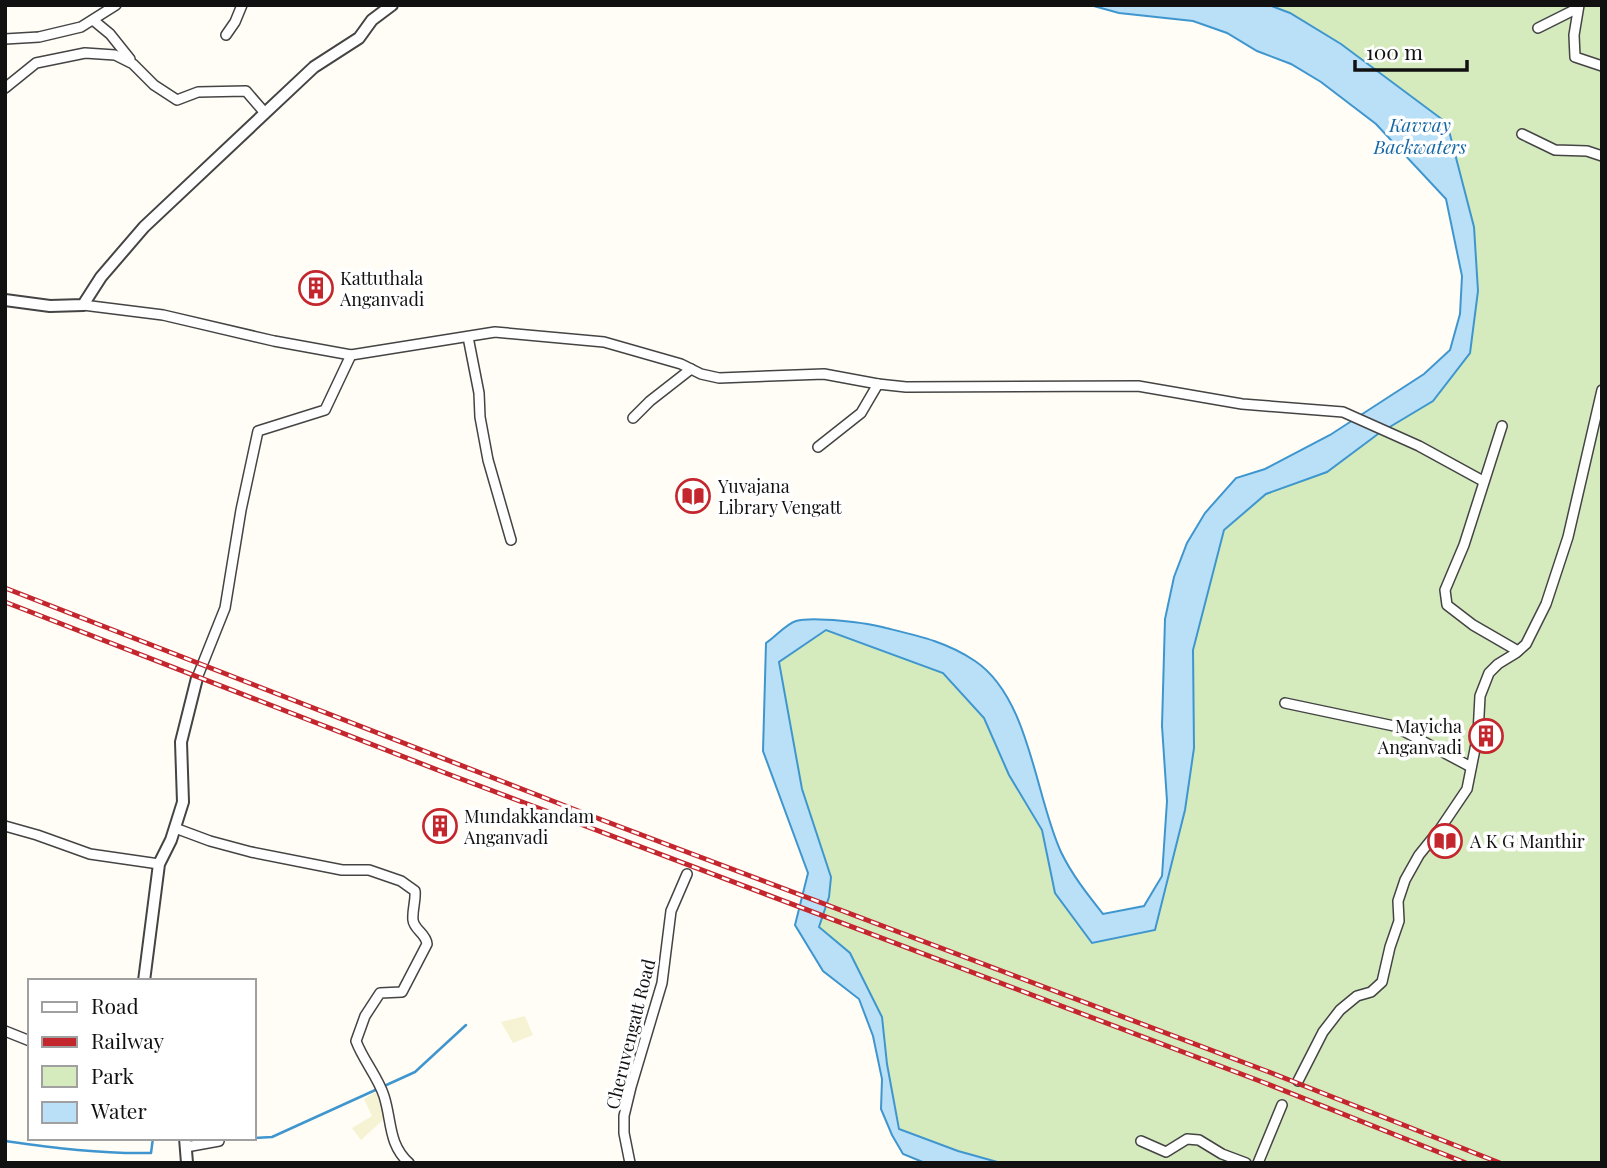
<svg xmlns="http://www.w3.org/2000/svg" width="1607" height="1168" viewBox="0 0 1607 1168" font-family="'Playfair Display',serif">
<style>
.farmland{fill:#f6f3d4}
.green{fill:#d5ebbd}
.water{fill:#b9e0f7;stroke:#3f96cf;stroke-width:2}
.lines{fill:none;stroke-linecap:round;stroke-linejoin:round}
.stream{stroke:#3f96cf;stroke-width:2.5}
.minor-casing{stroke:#444;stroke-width:12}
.tertiary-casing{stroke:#444;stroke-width:14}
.minor{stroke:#fff;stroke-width:9}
.tertiary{stroke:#fff;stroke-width:10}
.rail-casing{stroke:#c4262e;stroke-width:5}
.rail{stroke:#fff;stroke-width:2.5;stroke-dasharray:8;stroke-linecap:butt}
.labels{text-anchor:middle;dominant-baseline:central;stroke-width:7;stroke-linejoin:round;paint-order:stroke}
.poi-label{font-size:18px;fill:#111;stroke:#fff;text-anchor:start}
.street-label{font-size:18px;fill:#111;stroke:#fff}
.water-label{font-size:19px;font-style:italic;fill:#1768a6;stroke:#fff}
</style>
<rect width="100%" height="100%" fill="#fffdf5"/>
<g class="farmland">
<path d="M525 1016 533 1035 513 1043 501 1022Z"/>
<path d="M376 1092 381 1093 386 1117 361 1140 352 1128 372 1116 364 1099Z"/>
</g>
<path class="green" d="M1269 5H1602V1163H1001L958 1151 900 1129 887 1064 882 1017 850 953 819 927 829 897 831 877 802 789 779 662 826 630 943 673 984 718 1009 775 1042 830 1055 893 1092 943 1155 930 1185 810 1194 748 1193 650 1224 530 1266 494 1327 472 1378 434 1470 353 1474 227 1290 13Z"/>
<path class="water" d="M1090 5H1269L1290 13 1341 44 1447 123 1474 227 1478 291 1470 353 1433 401 1378 434 1327 472 1266 494 1224 530 1193 650 1194 748 1185 810 1155 930 1092 943 1055 893 1042 830 1009 775 984 718 943 673 826 630 779 662 802 789 831 877 829 897 819 927 850 953 882 1017 887 1064 899 1129 958 1151 1001 1163H925L903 1154 892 1135 881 1109 882 1079 873 1036 859 999 823 971 795 925 808 873 763 751 766 643C775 637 786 624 796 621 813 616 869 623 886 628 919 636 947 642 975 661 1030 698 1035 796 1061 852 1072 875 1088 895 1103 914L1144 906 1162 876 1167 801 1162 726 1165 619 1174 577 1187 543 1205 513 1236 478 1265 469 1330 435 1424 374 1450 350 1460 314 1462 276 1446 199 1376 124 1321 82 1291 64 1257 51 1227 33 1193 21 1119 13Z"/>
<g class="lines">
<g class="stream">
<path d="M254 1138 272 1137 415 1072 466 1025"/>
<path d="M221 1140 252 1138"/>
<path d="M5 1141C54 1148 101 1154 151 1153L153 1138"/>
</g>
<g class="minor-casing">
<g id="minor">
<path d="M1579 5 1574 35 1575 57 1602 66"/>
<path d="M93 20 110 34 130 59"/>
<path d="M1538 28 1578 8"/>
<path d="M226 35 235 22 242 5"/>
<path d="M5 39 39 37 81 27 116 5"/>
<path d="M5 88 36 63 85 53 115 55 133 64 154 85 177 100 198 92 246 91 265 113"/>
<path d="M1522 134 1555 150 1587 151 1602 156"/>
<path d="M83 305 163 315 274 341 351 355 495 332 604 342 681 364 701 374 719 378 824 374 878 384"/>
<path d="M468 337 479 393 480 417 488 460 511 540"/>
<path d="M633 418 650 401 691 369"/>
<path d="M1502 426 1464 545 1445 590 1447 605 1473 625 1518 651"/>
<path d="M818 447 861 413 878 384 906 387 1138 386 1242 404 1343 412 1419 446 1483 481"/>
<path d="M197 678 225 608 241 510 258 431 325 410 351 355"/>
<path d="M1285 703 1394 726 1471 767"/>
<path d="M5 826 37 835 90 854 159 864"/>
<path d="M175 828 210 841 251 852 342 870H369L401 881 415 891C416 901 412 910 413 920 414 930 426 933 427 944L402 992 380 993 365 1016 356 1041C363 1060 378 1077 384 1096 392 1121 388 1144 409 1163"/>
<path d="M5 1031 30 1041"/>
<path d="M1298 1081 1323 1032 1340 1010 1357 996 1371 992 1382 982 1390 947 1399 921 1398 901 1405 880 1419 855 1440 829 1467 789 1478 734 1480 696 1489 673 1498 664 1516 653 1526 644 1546 604 1568 537 1602 390"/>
<path d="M1141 1141 1166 1152 1187 1139 1199 1140 1222 1154 1246 1163"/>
<path d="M186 1147 219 1141"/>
<path d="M630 1163 624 1133V1116L631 1087 662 983 671 911 687 874"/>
<path d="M1258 1163 1282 1105"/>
</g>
</g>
<g class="tertiary-casing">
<g id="tertiary">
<path d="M5 300 50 306 83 305 101 277 144 227 314 67 359 38 372 20 392 5"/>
<path d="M144 981 159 864 171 840 183 802 181 742 197 678"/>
<path d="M185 1138 187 1163"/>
</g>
</g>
<use href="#minor" class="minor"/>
<use href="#tertiary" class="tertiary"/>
<g class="rail-casing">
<g id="rail">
<path d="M5 588 581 812 1269 1072 1500 1163"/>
<path d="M5 602 448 774 1265 1083 1466 1163"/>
</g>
</g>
<use href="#rail" class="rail"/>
</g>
<defs>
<g id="building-ring" transform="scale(1.75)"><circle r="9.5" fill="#fff" stroke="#c4262e" stroke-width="1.5"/><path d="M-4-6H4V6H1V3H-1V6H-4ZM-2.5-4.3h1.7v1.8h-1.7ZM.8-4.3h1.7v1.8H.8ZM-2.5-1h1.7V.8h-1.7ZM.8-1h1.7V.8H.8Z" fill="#c4262e"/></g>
<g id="library-ring" transform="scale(1.75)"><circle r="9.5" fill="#fff" stroke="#c4262e" stroke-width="1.5"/><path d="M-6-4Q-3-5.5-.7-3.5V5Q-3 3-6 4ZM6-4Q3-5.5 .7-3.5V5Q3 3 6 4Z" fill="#c4262e"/></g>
</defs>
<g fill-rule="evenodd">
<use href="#building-ring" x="316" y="288"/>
<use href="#library-ring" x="693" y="496"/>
<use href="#building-ring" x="1486" y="736"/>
<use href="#building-ring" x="440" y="826"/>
<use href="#library-ring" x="1445" y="841"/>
</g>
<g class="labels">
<g class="poi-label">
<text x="340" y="278">Kattuthala<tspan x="340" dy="21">Anganvadi</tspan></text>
<text x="718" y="486">Yuvajana<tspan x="718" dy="21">Library Vengatt</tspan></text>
<text x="1462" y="726" text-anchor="end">Mayicha<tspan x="1462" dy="21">Anganvadi</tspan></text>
<text x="464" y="816">Mundakkandam<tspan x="464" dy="21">Anganvadi</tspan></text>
<text x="1470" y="841">A K G Manthir</text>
</g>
<g class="street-label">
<text transform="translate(630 1034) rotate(-76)">Cheruvengatt Road</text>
</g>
<g class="water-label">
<text x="1420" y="124">Kavvay<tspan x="1420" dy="22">Backwaters</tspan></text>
</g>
</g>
<rect width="1607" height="1168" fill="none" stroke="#111111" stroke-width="14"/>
<rect x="28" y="979" width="228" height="161" fill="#ffffff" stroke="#a0a0a0" stroke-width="2"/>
<rect x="42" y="1002" width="35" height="10" fill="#ffffff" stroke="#a0a0a0" stroke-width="2"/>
<text x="91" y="1014" font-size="21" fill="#111111">Road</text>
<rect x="42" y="1037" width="35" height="10" fill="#c4262e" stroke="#a0a0a0" stroke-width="2"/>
<text x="91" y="1049" font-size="21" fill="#111111">Railway</text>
<rect x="42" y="1066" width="35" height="21" fill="#d5ebbd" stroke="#a0a0a0" stroke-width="2"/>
<text x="91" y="1084" font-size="21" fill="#111111">Park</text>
<rect x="42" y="1102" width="35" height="21" fill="#b9e0f7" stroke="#a0a0a0" stroke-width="2"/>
<text x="91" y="1119" font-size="21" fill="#111111">Water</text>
<path d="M1355 60v10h112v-10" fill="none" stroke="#111111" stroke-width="3.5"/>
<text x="1366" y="60" font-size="21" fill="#111111" stroke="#ffffff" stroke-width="5" paint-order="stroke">100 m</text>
</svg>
